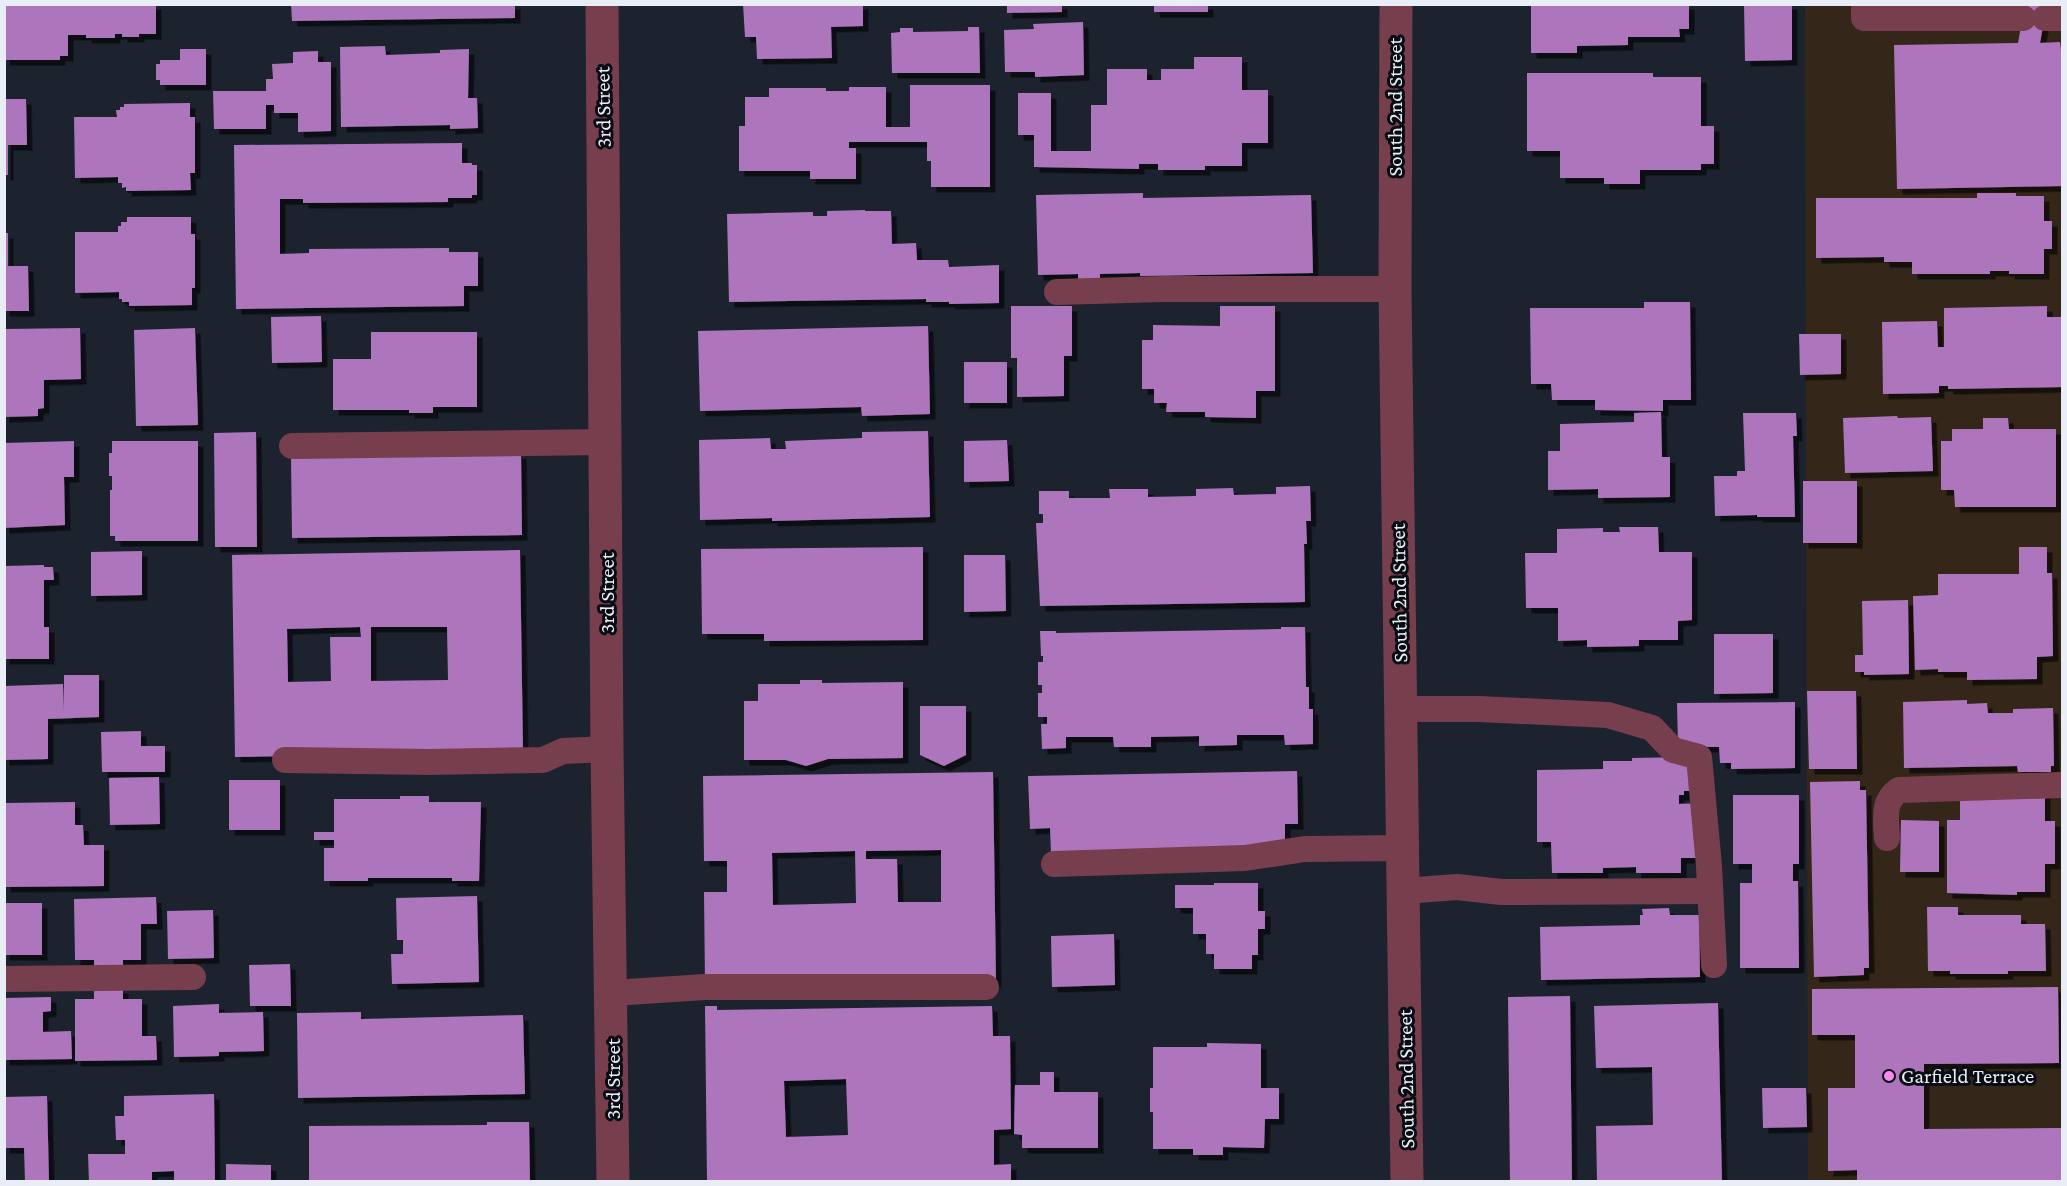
<svg xmlns="http://www.w3.org/2000/svg" width="2067" height="1186" viewBox="0 0 2067 1186" font-family="'Crimson Pro',serif">
<style>
.commercial{fill:#34271a}
.building{fill:#ac75bc;fill-rule:evenodd;filter:url(#shadow)}
.lines{fill:none;stroke-linecap:round;stroke-linejoin:round}
.lane{stroke:#773e4d;stroke-width:26}
.street{stroke:#773e4d;stroke-width:33}
.poi-dot{fill:#f689ed;stroke:#090c12;stroke-width:2}
.labels{text-anchor:middle;dominant-baseline:central;stroke-width:6;stroke-linejoin:round;paint-order:stroke}
.street-label{font-size:21px;fill:#e8edf6;stroke:#090c12}
.poi-label{font-size:21px;fill:#e8edf6;stroke:#090c12;text-anchor:start}
</style>
<defs>
<filter id="shadow"><feDropShadow dx="5.5" dy="5.5" stdDeviation="0" flood-color="#0009"/></filter>
</defs>
<rect width="100%" height="100%" fill="#1c232f"/>
<path class="commercial" d="M1805 5H2062V1181H1808Z"/>
<g class="building">
<path d="M4 4H156V34H139V37H122V34H115V38H86V35H68V56H60V60H4Z"/>
<path d="M291 4H515V18L292 21Z"/>
<path d="M743 4H863V26L831 27 832 58 757 59 756 37H745Z"/>
<path d="M1007 4H1062V12L1007 13Z"/>
<rect x="1154" y="4" width="54" height="8"/>
<path d="M1531 4H1689V29H1679L1680 37H1628V45L1577 46V53H1531Z"/>
<path d="M1744 4H1792V60L1745 61Z"/>
<path d="M2025 4H2047L2040 43 2060 42 2061 50H2062V186L1897 189 1894 45 2018 43Z"/>
<path d="M1083 22 1084 75 1035 77V72H1005L1004 30 1034 29 1033 24Z"/>
<path d="M968 27H979L980 73H892L891 33 900 32V28H913V32L968 31Z"/>
<path d="M385 46 386 55 440 53V50L469 49 468 98H477L478 128 450 129V125L341 127 340 47Z"/>
<path d="M180 49H206V85H160V80H156V64H160V60H180Z"/>
<path d="M318 51V62H331V131L298 132V113H274V105H266V129H214L213 91H266V79H273L272 64 293 63V52Z"/>
<path d="M1194 57H1242V90H1268V143H1242V166H1205V170H1158V164H1139V169L1034 167V135H1018V93H1051V151H1091V105H1107V69H1147V80H1161V69H1194Z"/>
<path d="M1527 73H1653V77H1701V126H1714V164H1701V170H1640V184H1604V178H1560V151H1527Z"/>
<path d="M910 85H990V187H931V161H927V142H849V148H856V179H810V171H739V126H745V97H769V88H826V91H849V87H886V127H910Z"/>
<path d="M5 99H26L27 145H8V175H5Z"/>
<path d="M190 103V117H195V173H190L191 190 126 191V187L122 188V183H118V177L75 178 74 117H117L116 110H120V107H124V104Z"/>
<path d="M462 143V163H472V165H477V195H472V198H448V202L303 203V199H280V254L309 253V249L449 248V252H478V286H464V306L236 309 234 145Z"/>
<path d="M1143 193V198L1311 195 1313 273 1140 276V273L1100 274V280H1078V274L1038 275 1036 195Z"/>
<path d="M1977 193H2016V196H2044V221H2052V249H2044V274H2009V271H1990V274H1912V262H1884V257L1816 258V198H1977Z"/>
<path d="M865 210V211H891L892 244 916 243 917 260H948L949 267 999 265V303L949 304V302H926V299L729 302 727 214 813 212V216H827V211Z"/>
<path d="M127 217H191V234H195V288H192V305L129 306V302H122V299H119V292L75 293V232H118V226H121V222H127Z"/>
<path d="M4 233H8V266H28L29 311H4Z"/>
<path d="M1644 302H1690L1691 400H1663V411L1595 410V400H1552L1551 384H1531L1530 308H1644Z"/>
<path d="M1011 306H1072V356H1064V396L1017 397V358H1011Z"/>
<path d="M1220 306H1275V391H1256V418L1205 417V412H1166L1167 403H1154V389H1142V340H1153V325L1220 326Z"/>
<path d="M2047 306V317H2062V387L1948 389V386H1939V393L1883 394 1882 322 1937 321 1938 347H1944V308Z"/>
<path d="M321 316 322 362 272 363 271 317Z"/>
<path d="M928 326 930 414 862 416 861 407 700 411 698 331Z"/>
<path d="M80 328 81 379 44 380V408L38 409V416L4 417V329Z"/>
<path d="M195 328 198 425 136 426 134 330Z"/>
<path d="M371 332H477V407H433V413H409V410H333V359H371Z"/>
<path d="M1799 334H1841V374L1800 375Z"/>
<rect x="964" y="362" width="43" height="41"/>
<path d="M1661 412 1662 457H1670V497L1598 498V489L1548 490V451H1560V424L1634 422V413Z"/>
<path d="M1743 413H1796L1797 436H1793L1795 517H1757V515L1715 516 1714 476H1737V471H1745Z"/>
<path d="M1897 416 1898 418 1931 417 1933 471 1845 473 1843 418Z"/>
<path d="M1983 418H2008L2009 429H2056V507H1955L1954 490H1941V441H1952V429H1983Z"/>
<path d="M928 431 930 517 772 521V518L700 520 699 440 770 438 771 449H786L785 441 862 438V432Z"/>
<path d="M256 432 257 547H215L214 433Z"/>
<path d="M1007 440 1009 481 964 482V441Z"/>
<path d="M74 441V477H64L65 525 4 528V443Z"/>
<path d="M112 441H198V541H115V536H110V490H112V476H109V453H112Z"/>
<path d="M521 453 522 535 292 538 291 457Z"/>
<rect x="1803" y="481" width="54" height="62"/>
<path d="M1310 486 1311 521H1306L1307 544H1304L1305 602 1040 606 1036 523H1043V514H1039V491H1069V498H1110L1109 489H1148V497L1196 496V489L1233 488 1234 495 1276 494V487Z"/>
<path d="M1619 527H1658L1659 552H1692V620L1678 621V640H1639V646L1587 647V640L1558 641V608H1526L1525 553H1557V529L1603 528V532H1620Z"/>
<path d="M923 547V640L764 641V634H702L701 549Z"/>
<path d="M2019 547H2047V573H2052L2053 656 2037 657V679L1967 680V672H1938V669L1915 670 1913 596 1938 595V574H2019Z"/>
<path d="M520 550 523 752 235 757 232 555ZM360 627 361 637H330L331 681 288 682 287 629ZM371 627H447L448 680 371 681Z"/>
<path d="M142 551V595L91 596V552Z"/>
<path d="M964 555H1005L1006 611 964 612Z"/>
<path d="M44 565V567H53L54 580H44V627H49V659H4V566Z"/>
<path d="M1908 600 1909 674 1864 675V672H1855V655H1863L1862 601Z"/>
<path d="M1281 627H1305L1306 687H1309V709H1313V744L1285 745 1284 735H1237V745L1199 746V736L1151 737V747H1114L1113 737H1066V748L1042 749 1041 724H1047V717H1038V693H1042V685H1038V662H1043V656H1041L1040 631H1056V633L1281 629Z"/>
<path d="M1714 634H1773V693L1714 694Z"/>
<path d="M64 675H99V717L48 719V759L4 760V686L63 684 64 711Z"/>
<path d="M800 680H822V683L903 682V758L828 759 806 766 786 760H744V701H758V684H800Z"/>
<path d="M1807 691H1856L1857 769H1809Z"/>
<path d="M1967 700V704L1987 703 1988 713H2013V709L2053 708 2054 766H2051V772H2018L2017 766 1904 768 1903 702Z"/>
<path d="M1795 702V768L1731 769V763H1720L1719 747H1678L1677 703Z"/>
<path d="M920 706H966V755L944 766 920 755Z"/>
<path d="M141 731V746H165V772H102L101 732Z"/>
<path d="M1683 757 1691 761 1692 791H1684V795H1679V804L1698 803 1699 858H1681V873H1636V867L1603 868V873H1552L1551 842H1537V770L1603 769V761H1632V758Z"/>
<path d="M1297 771 1298 824H1285V849L1051 854 1050 828 1030 829 1028 776Z"/>
<path d="M993 772 996 982 705 983 704 892H727V861H704L703 776ZM941 850V902H898L897 859H866V851ZM855 851 856 903 773 905 772 853Z"/>
<path d="M159 777 160 824 110 825 109 778Z"/>
<rect x="229" y="780" width="51" height="50"/>
<path d="M1860 781V790H1866L1869 968H1864V975L1814 977 1810 782Z"/>
<path d="M1960 791H2045V821H2055V864H2045V892H2017V895L1947 893V820H1960Z"/>
<path d="M1733 795H1799V864H1793V881H1798L1799 968H1740V883H1752V864H1733Z"/>
<path d="M400 796H429V802H481L479 881H452V878H368V881H324V848H334V840H314V832H334V799H400Z"/>
<path d="M75 802V825H83L84 845H104V886L5 887V803Z"/>
<path d="M1901 820 1939 821V872H1900Z"/>
<path d="M1214 883H1258V911H1265V929H1258V955H1252V969H1214V954H1206V934H1193V908H1175V885H1214Z"/>
<path d="M477 896 479 982 392 984 391 954H403V940H397L396 898Z"/>
<path d="M156 897 157 924H141V960H123V970H94V960H75L74 899Z"/>
<rect x="4" y="903" width="38" height="52"/>
<path d="M1927 907H1958V915H2021V924H2045L2046 971H2008V974H1950V971H1928Z"/>
<path d="M1669 908 1670 915H1699L1700 977 1541 980 1540 927 1640 925V915H1643L1642 909Z"/>
<path d="M213 910 214 958 168 959 167 911Z"/>
<path d="M1114 934 1115 985 1052 987 1051 936Z"/>
<path d="M290 964 291 1006H250L249 965Z"/>
<path d="M2058 987 2059 1063 1924 1064V1129L2061 1128V1182H1857V1170L1828 1171V1088H1855V1035H1812V989Z"/>
<path d="M94 988H123V999H142V1036H156L157 1060 75 1061V999H94Z"/>
<path d="M1570 996 1572 1182H1510L1508 997Z"/>
<path d="M51 997V1011L43 1012V1032L71 1031 72 1059 4 1060V998Z"/>
<path d="M1718 1003 1722 1182H1597L1596 1126 1653 1125 1652 1067 1596 1068 1594 1006Z"/>
<path d="M219 1004V1013L263 1012 264 1051 219 1052V1056L174 1057 173 1006Z"/>
<path d="M705 1006H717V1010L992 1006 993 1036H1010L1011 1129 994 1130V1165L1011 1164V1182H707ZM846 1079 848 1135 786 1137 784 1081Z"/>
<path d="M361 1012V1019L523 1015 525 1094 298 1098 297 1013Z"/>
<path d="M1207 1043 1261 1044V1088H1279V1119H1265L1264 1148 1223 1147V1155H1193V1149H1153V1112H1150V1088H1153V1047H1207Z"/>
<path d="M1040 1072H1054V1092H1098V1148H1022V1135L1014 1134 1015 1085H1040Z"/>
<path d="M1762 1088H1806L1807 1127 1763 1128Z"/>
<path d="M214 1094 215 1182H174V1171L152 1172V1182H89L88 1154H125V1140H116L115 1116H124V1096Z"/>
<path d="M47 1096 49 1182H25L24 1148H4V1097Z"/>
<path d="M487 1122H529L530 1182H309V1126L487 1125Z"/>
<path d="M226 1164 271 1165V1182H226Z"/>
</g>
<g class="lines">
<g class="lane">
<path d="M1864 4V18H2023"/>
<path d="M2045 18H2062"/>
<path d="M1057 292 1162 289H1395"/>
<path d="M292 446 606 442"/>
<path d="M1400 709H1479L1608 715 1652 728 1673 750 1699 757 1709 866 1714 965"/>
<path d="M285 760 430 762 543 760 563 751 607 749"/>
<path d="M1887 838C1886 820 1882 801 1899 790L2062 785"/>
<path d="M1054 864 1245 858 1305 849 1402 848"/>
<path d="M1404 891 1457 887 1501 892 1710 891"/>
<path d="M4 979 193 977"/>
<path d="M612 993 705 987H986"/>
</g>
<g class="street">
<path d="M602 4 607 749 613 1182"/>
<path d="M1396 4 1395 289 1407 1182"/>
</g>
</g>
<circle class="poi-dot" cx="1889" cy="1076" r="6"/>
<g class="labels">
<g class="street-label">
<text transform="translate(603 107) rotate(-91)">3rd Street</text>
<text transform="translate(1395 107) rotate(-90)">South 2nd Street</text>
<text transform="translate(607 593) rotate(-90)">3rd Street</text>
<text transform="translate(1399 593) rotate(-91)">South 2nd Street</text>
<text transform="translate(613 1079) rotate(-90)">3rd Street</text>
<text transform="translate(1406 1079) rotate(-91)">South 2nd Street</text>
</g>
<g class="poi-label">
<text x="1901" y="1076">Garfield Terrace</text>
</g>
</g>
<rect width="2067" height="1186" fill="none" stroke="#e8edf6" stroke-width="12"/>
</svg>
